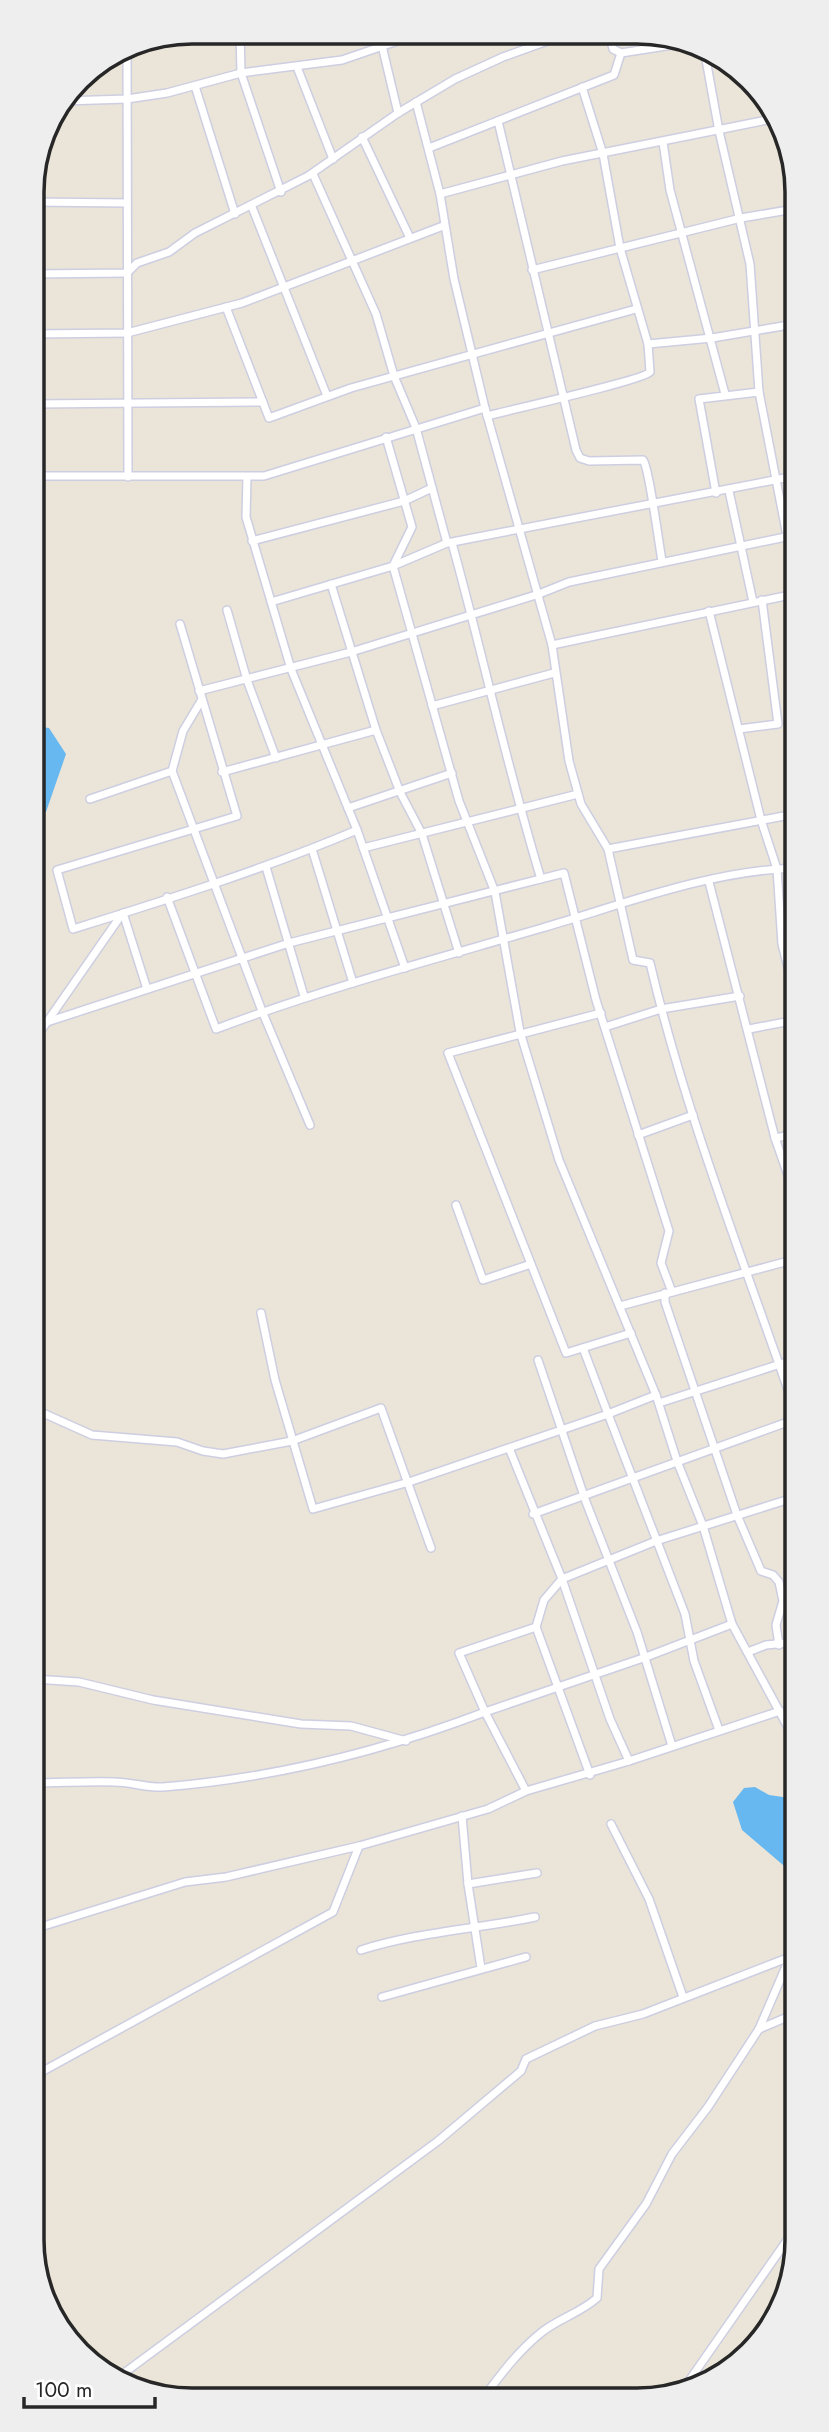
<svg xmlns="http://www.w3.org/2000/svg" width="829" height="2432" viewBox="0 0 829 2432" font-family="Jost,sans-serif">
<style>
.water{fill:#67b8f0}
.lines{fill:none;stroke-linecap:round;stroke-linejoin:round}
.street-casing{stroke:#cdcee1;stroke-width:10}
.street{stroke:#fff;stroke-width:7}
.rim{fill:none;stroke:#272727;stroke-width:3.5}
</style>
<rect width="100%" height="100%" fill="#eae5d8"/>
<g class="water">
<path d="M33 726 49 728 66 754 46 812 33 813Z"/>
<path d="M755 1787 769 1795 797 1799V1877L742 1830 733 1802 744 1788Z"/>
</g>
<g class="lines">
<g class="street-casing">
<g id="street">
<path d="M240 32 241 73 281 192"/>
<path d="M379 33 398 113"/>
<path d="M609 34 613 49 621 53 685 43"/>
<path d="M127 46 128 477"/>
<path d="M705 54 719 131 750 264 759 392 787 536"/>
<path d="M297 67 333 159"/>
<path d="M195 86 235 214"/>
<path d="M64 101 127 99 167 93 241 73 342 60 421 33"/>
<path d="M416 102 440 194 454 279 485 408 552 645 569 761 581 804 608 849 633 960 650 963C686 1116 745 1264 796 1413"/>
<path d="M498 121 576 450 580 458 589 461 643 460C649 467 659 545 662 561"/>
<path d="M362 137 410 238"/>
<path d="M783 140 794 193"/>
<path d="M663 142 670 190 725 394"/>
<path d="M429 148 614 75 621 53"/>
<path d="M313 174 376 314 394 376 416 428 447 543"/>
<path d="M440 194 562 161 772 119"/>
<path d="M32 202 127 203"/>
<path d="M252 207 327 396"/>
<path d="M532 270 741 218 794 209"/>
<path d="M32 274 127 273 137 263 169 252 195 233 308 176 398 113 455 79 503 57 567 34"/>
<path d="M226 307 269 418 351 388 636 309"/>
<path d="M32 334 127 333 242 303 443 226"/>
<path d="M648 344 712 338 795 324"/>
<path d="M32 404 263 402"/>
<path d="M487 416C509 410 644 380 650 372L648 344 620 248 603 154 582 87"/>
<path d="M386 437 412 527 393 566 459 801 495 892 520 1032 559 1160 656 1395 677 1461 703 1526 732 1624 796 1742"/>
<path d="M32 476H264L485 408"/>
<path d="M247 477 246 517 291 669 357 830 405 968"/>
<path d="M729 491 753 602"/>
<path d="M716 493 699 399 759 392"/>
<path d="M252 541 404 501 432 488"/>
<path d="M452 543C483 655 507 768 541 879"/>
<path d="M331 584 376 730 400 792 422 834 459 953"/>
<path d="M271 602 393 566 447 543 795 476"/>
<path d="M227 610 247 680 276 758"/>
<path d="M709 611 761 820 777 869 782 944 795 995"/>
<path d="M180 624 237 816 57 870 73 929C169 899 265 869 357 830"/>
<path d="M552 645 795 594"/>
<path d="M199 691 351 652 539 594 569 582 795 535"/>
<path d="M432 706 554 673"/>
<path d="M739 729 778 724 762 600"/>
<path d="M172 771 262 1011 310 1125"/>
<path d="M222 772 376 730"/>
<path d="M90 799 172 771 183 731 201 701"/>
<path d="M348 808 452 773"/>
<path d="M363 848 578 794"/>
<path d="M312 849 353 983"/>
<path d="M608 849 795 814"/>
<path d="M266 867 304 996"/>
<path d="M709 882 775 1138 796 1198"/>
<path d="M167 897 216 1029C322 989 432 960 542 928 624 904 709 871 795 868"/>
<path d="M123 913 147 989"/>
<path d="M601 1013 448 1053 566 1353 631 1333"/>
<path d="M47 1022 289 943 564 873 596 1000 669 1231 661 1263 672 1292"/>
<path d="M605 1027 661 1009 740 996"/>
<path d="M749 1029 796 1020"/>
<path d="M33 1036 40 1032 122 914"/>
<path d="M638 1135 693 1115"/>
<path d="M775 1138 796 1134"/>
<path d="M456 1205 483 1280 531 1264"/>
<path d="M665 1293V1302L737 1515 761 1571 773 1575 779 1582 783 1601 776 1625 779 1645"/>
<path d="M620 1306 796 1259"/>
<path d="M261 1313 275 1380 313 1509 409 1482 608 1414 583 1348"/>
<path d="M538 1360 586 1502 637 1632 672 1746"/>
<path d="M656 1395 608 1414 685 1614 694 1661 719 1730"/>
<path d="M659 1403 796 1359"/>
<path d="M34 1409 92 1435 177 1442 203 1451 223 1454 292 1441 381 1408 431 1548"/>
<path d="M509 1448 562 1579 610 1719 629 1761 780 1711"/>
<path d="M533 1514 796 1419"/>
<path d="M536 1627 590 1775"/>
<path d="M748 1652 766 1645 796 1642"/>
<path d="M34 1679 79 1682 153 1700 301 1724 351 1726 406 1741"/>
<path d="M629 1761 526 1791 485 1712 646 1657 732 1624"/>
<path d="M34 1783C61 1783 88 1781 115 1782 130 1782 147 1788 163 1787 275 1778 380 1752 485 1712L459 1653 536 1627 544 1600 562 1579 656 1541 796 1497"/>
<path d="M462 1816 468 1884 481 1968"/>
<path d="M611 1824 649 1899 683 1997"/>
<path d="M468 1884 537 1873"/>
<path d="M34 1929 185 1882 226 1877 359 1846 488 1809 526 1791"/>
<path d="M361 1950C417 1932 477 1929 535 1917"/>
<path d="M382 1997 526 1957"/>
<path d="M759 2029 797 2013"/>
<path d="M34 2076 333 1912 359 1846"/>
<path d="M120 2376 438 2141 521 2071 526 2059 595 2026 643 2014 790 1957"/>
<path d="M684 2388 797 2226"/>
<path d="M484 2397C501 2374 519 2350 542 2332 560 2318 580 2313 597 2298L599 2269 646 2204 672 2154 708 2107 759 2029 790 1957 797 1956"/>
</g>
</g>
<use href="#street" class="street"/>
</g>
<path d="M0 0H829V2432H0ZM192 44H637A148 148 0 0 1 785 192V2240A148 148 0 0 1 637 2388H192A148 148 0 0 1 44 2240V192A148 148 0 0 1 192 44Z" fill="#eee" fill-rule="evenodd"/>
<path class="rim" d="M192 44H637A148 148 0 0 1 785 192V2240A148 148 0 0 1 637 2388H192A148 148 0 0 1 44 2240V192A148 148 0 0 1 192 44Z"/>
<path d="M24 2397v10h131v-10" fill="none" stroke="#272727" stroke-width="3.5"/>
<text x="35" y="2397" font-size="21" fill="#272727" stroke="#ffffff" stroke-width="5" paint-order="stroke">100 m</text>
</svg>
